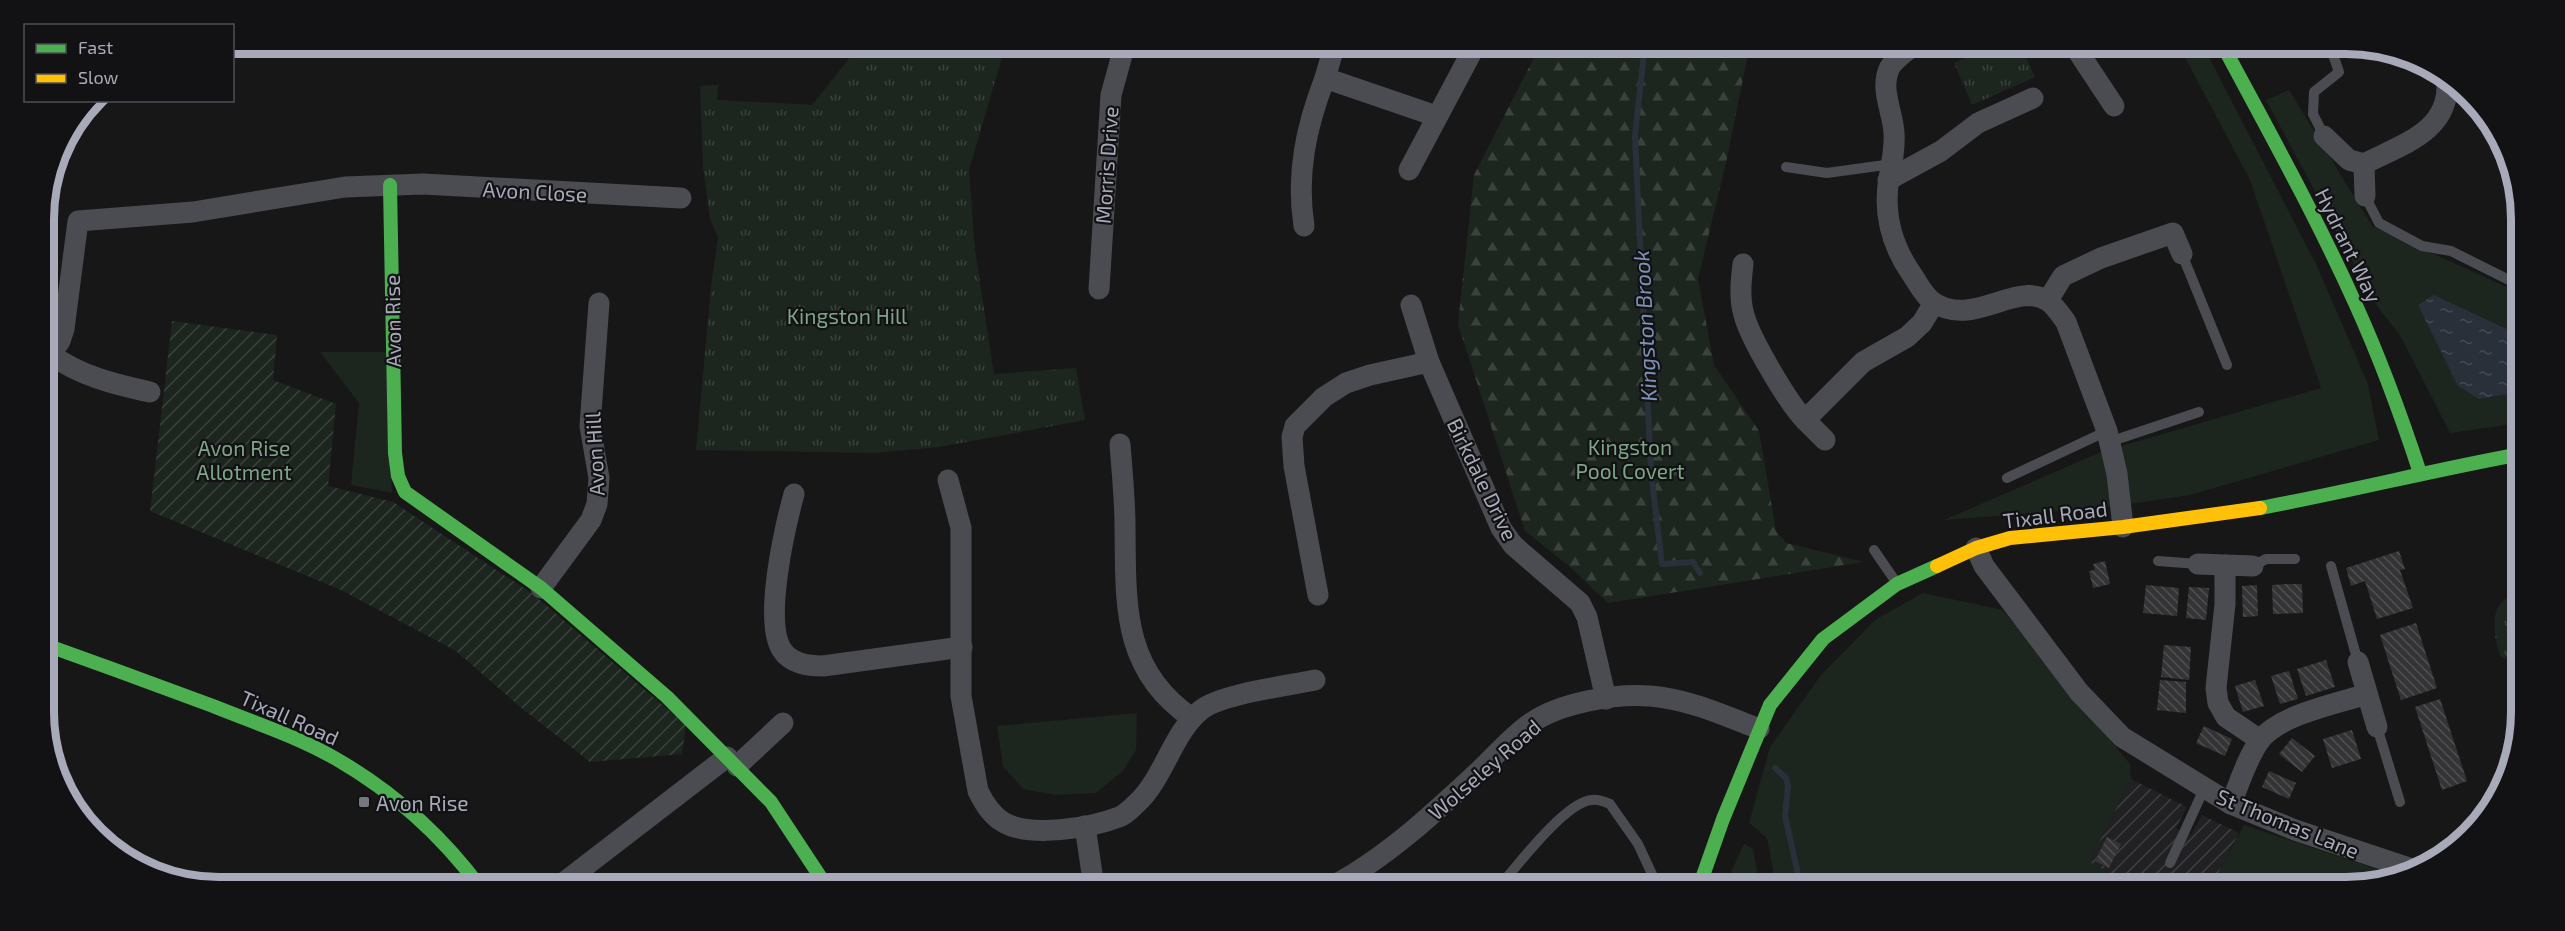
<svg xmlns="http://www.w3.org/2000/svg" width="2565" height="931" viewBox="0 0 2565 931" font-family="'Exo 2',sans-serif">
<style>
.industrial{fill:url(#industrial-furrows)}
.grass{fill:#1d251f}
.forest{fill:url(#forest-firs)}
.park{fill:url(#park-tufts)}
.garden{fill:url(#garden-furrows)}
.water{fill:url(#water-ripples)}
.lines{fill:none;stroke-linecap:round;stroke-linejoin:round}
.stream{stroke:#29303a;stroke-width:6}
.building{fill:url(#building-back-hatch)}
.lane{stroke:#4b4c51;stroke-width:10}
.street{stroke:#4b4c51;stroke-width:21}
.fast{stroke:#4caf50;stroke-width:14}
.slow{stroke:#ffc107;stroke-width:14}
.poi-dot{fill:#757781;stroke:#121114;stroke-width:2}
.labels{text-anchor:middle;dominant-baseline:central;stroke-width:4.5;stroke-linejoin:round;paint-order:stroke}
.street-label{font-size:21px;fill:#a8aab9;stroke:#121114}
.park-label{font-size:21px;fill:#7da586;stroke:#121114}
.poi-label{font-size:21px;fill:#a8aab9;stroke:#121114;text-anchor:start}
.water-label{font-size:22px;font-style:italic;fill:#7d92b6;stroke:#121114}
.rim{fill:none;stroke:#a8aab9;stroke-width:8}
</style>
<defs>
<pattern id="industrial-furrows" width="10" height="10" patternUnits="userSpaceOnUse" patternTransform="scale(1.5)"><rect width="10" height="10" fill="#212124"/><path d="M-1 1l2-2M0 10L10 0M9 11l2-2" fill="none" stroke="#3e3f42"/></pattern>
<pattern id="forest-firs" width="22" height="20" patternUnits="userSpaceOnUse" patternTransform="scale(1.5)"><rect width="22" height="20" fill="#1d251f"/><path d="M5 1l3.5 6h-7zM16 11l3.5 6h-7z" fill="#3b423d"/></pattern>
<pattern id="park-tufts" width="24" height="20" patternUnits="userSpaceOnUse" patternTransform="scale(1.5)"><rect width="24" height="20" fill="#1d251f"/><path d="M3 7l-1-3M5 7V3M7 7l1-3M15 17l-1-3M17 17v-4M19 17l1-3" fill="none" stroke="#3b423d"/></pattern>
<pattern id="garden-furrows" width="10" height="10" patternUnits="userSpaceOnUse" patternTransform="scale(1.5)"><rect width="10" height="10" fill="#1d251f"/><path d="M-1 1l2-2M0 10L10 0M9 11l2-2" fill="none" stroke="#3b423d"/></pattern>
<pattern id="water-ripples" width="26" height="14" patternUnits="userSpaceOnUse" patternTransform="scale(1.5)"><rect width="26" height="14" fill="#29303a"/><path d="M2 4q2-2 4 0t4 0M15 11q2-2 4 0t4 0" fill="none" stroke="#454b54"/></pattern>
<pattern id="building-back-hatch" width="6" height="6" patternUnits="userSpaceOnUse" patternTransform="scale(1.5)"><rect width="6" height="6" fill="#343436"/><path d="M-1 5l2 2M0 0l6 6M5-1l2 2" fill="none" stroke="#4f4f51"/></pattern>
</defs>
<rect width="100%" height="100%" fill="#171718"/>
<path class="industrial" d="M2131 779 2187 807 2176 828 2184 832 2191 835 2202 815 2239 833 2211 887H2137L2088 863Z"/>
<g class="grass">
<path d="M2178 44H2202L2317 266 2368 384 2379 440 2190 495 2110 507 1944 520 2101 452 2321 388 2250 180Z"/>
<path d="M2289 90 2372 226 2520 293V335L2434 295 2479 399 2521 392V423L2450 433 2401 337 2375 303 2266 100Z"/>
<path d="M320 352H386L392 493 351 485 359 403Z"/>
<path d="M1923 593 2003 610 2130 764 2131 779 2089 862 2137 887H1776L1767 838 1749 823 1770 747 1821 675 1875 620Z"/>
<path d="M1137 713 1136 750 1123 771 1096 793 1055 795 1023 789 1003 766 997 726Z"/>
<path d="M2244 825 2401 877 2357 887H2211Z"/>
<path d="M1744 844 1753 849 1760 887H1724Z"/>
</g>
<path class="forest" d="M1541 44H1750L1727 158 1698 279 1714 365 1759 431 1776 531 1786 543 1864 562 1608 603 1569 566 1525 531 1458 324 1474 175Z"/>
<g class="park">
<path d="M851 44H1006L969 170 975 250 994 374 1076 368 1085 420 939 447 875 453 696 450 711 287 718 237 710 219 703 167 700 86 718 85 717 100 812 105 848 60Z"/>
<path d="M1997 44H2020L2035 77 1972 105 1954 63Z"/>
<path d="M2521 593V665L2501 657C2495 641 2489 614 2503 601 2507 597 2516 595 2521 593Z"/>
</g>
<path class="garden" d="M172 321 277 335 273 380 336 404 328 486 393 502 533 594 686 725 682 754 590 762 519 706 456 651 339 589 150 511Z"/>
<path class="water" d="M2434 295 2520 335 2521 392 2479 399 2458 386 2418 305Z"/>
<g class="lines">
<g class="stream">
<path d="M1645 44 1635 136 1651 472 1662 564 1693 562 1700 573"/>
<path d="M1775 768 1786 778 1788 786 1785 816 1801 887"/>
</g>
</g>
<g class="building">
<path d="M2399 551 2405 569 2400 570 2413 608 2377 619 2365 581 2351 586 2346 568Z"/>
<path d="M2105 561 2110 584 2093 588 2089 571 2095 570 2093 564Z"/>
<path d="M2287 584H2302L2303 613 2273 614 2272 585Z"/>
<path d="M2146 585 2179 588 2177 616 2143 613Z"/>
<path d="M2257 585 2258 616 2243 617 2242 586Z"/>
<path d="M2189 587 2209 588 2206 620 2186 618Z"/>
<path d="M2416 623 2437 688 2401 700 2380 635Z"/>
<path d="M2164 645 2191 647 2189 680 2161 677Z"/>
<path d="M2326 660 2335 687 2306 696 2297 669Z"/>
<path d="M2289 671 2298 699 2280 704 2271 676Z"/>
<path d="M2160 680 2186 682V713L2157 710Z"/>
<path d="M2255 680 2264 706 2243 712 2235 686Z"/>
<path d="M2440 699 2467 781 2442 790 2415 707Z"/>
<path d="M2204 726 2232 739 2225 756 2196 743Z"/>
<path d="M2352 730 2361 759 2332 768 2323 739Z"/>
<path d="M2292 738 2315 756 2302 772 2279 754Z"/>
<path d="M2269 771 2296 783 2289 799 2262 787Z"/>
<path d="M2107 837 2121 844 2109 868 2095 861Z"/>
</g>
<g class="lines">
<g class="lane">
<path d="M2324 136 2313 114 2314 92 2339 72 2331 49"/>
<path d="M1786 167 1827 173 1892 164"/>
<path d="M2365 196 2379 223 2422 246 2451 251 2517 284"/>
<path d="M2182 254 2227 365"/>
<path d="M2109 442 2199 412"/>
<path d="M2007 478 2107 431"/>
<path d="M1874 550 1896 582"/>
<path d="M2158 561 2198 564"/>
<path d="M2253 566 2266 559H2295"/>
<path d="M2331 566 2358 662"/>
<path d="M2377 727 2400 802"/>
<path d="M2170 863 2204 789"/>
<path d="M1499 887C1516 867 1566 801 1592 800 1598 799 1605 802 1610 804L1638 844 1658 887"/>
</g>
<g class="street">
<path d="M1335 44 1325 78 1436 116"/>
<path d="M1915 44C1907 51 1893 60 1889 69 1880 90 1893 112 1894 133 1895 148 1892 163 1889 178 1883 213 1891 244 1911 273 1918 283 1923 295 1933 302 1972 329 2016 280 2048 301 2055 306 2061 315 2066 322L2107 431 2117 474 2123 527"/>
<path d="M2073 44 2114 106"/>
<path d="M2324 136 2349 160 2364 164C2400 145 2450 132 2447 82"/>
<path d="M2364 164 2365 196"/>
<path d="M1409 170 1476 44"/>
<path d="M1888 180 1941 151 1978 123 2033 98"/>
<path d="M1304 226C1296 174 1306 127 1325 78"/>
<path d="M1743 264C1741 281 1739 298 1744 315 1750 338 1788 403 1805 420L1863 362 1907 337 1922 323 1934 303"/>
<path d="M1099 289 1111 95 1125 44"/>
<path d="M2048 300 2063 276 2101 258 2173 233 2182 254"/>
<path d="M1411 305 1429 362 1501 528 1513 545 1580 603 1587 617 1606 699"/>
<path d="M50 354 60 341 64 329 78 221 193 212 345 187 423 184 681 198"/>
<path d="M45 358 50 354C80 376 114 384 150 392"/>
<path d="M1805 420 1825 440"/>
<path d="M1120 444C1122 472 1125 499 1125 526 1126 603 1121 670 1192 718"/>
<path d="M948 480 961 528V696L978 791C984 803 991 815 1003 822 1029 838 1091 828 1119 817 1125 815 1132 808 1137 803 1164 778 1173 732 1201 710 1221 694 1287 686 1315 680"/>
<path d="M794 494C785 527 763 621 782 650 791 664 808 666 823 666L962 647"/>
<path d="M1976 548 1984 566 2079 692 2122 737 2231 804 2295 830 2418 871"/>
<path d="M2198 564 2253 566"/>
<path d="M2225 565V604L2216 688 2218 703 2226 717 2260 740"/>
<path d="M541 588 591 520 597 504 599 478 590 426 599 303"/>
<path d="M1318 595 1294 466 1292 437 1295 426 1324 397 1346 383 1370 375 1429 362"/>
<path d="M2358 662 2377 727"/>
<path d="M737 766 783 723"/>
<path d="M2231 804C2239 784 2247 758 2260 740 2281 714 2336 704 2367 694"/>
<path d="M1085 826 1094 887"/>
<path d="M558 887 727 757"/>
<path d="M1331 887C1386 858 1433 814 1478 772 1495 756 1512 736 1531 723 1560 703 1615 693 1650 696 1688 699 1723 715 1759 729"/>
</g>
<g class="fast">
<path d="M2222 44C2268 130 2315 214 2355 303 2380 358 2401 415 2420 473"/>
<path d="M390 185 395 453 398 476 405 492 541 588 667 697 771 802 827 887"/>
<path d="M2260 508C2347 492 2433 470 2521 454"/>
<path d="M46 645C102 665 157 685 213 706 255 723 299 737 338 760 393 792 442 836 480 887"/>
<path d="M1699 887 1723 819 1770 705 1823 639 1897 584 1937 566"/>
</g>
<path class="slow" d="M1937 566 1976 548 2010 538 2123 527 2260 508"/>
</g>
<rect class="poi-dot" x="358" y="796" width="12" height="12" rx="3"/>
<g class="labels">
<g class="street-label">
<text transform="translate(1106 165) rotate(-86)">Morris Drive</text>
<text transform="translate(535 191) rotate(3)">Avon Close</text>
<text transform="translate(2349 245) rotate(64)">Hydrant Way</text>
<text transform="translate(392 321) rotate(-91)">Avon Rise</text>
<text transform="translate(594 454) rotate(-93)">Avon Hill</text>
<text transform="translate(1483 479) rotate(64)">Birkdale Drive</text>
<text transform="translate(2055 514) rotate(-7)">Tixall Road</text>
<text transform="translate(290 717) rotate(24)">Tixall Road</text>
<text transform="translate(1484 769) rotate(-41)">Wolseley Road</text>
<text transform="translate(2288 823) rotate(22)">St Thomas Lane</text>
</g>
<g class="park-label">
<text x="847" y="315">Kingston Hill</text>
<text x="1630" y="446">Kingston<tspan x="1630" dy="24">Pool Covert</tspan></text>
<text x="244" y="447">Avon Rise<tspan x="244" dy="24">Allotment</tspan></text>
</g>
<g class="poi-label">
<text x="376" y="802">Avon Rise</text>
</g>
<g class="water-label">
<text transform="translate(1644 326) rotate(-93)">Kingston Brook</text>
</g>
</g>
<path d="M0 0H2565V931H0ZM219 54H2346A165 165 0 0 1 2511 219V712A165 165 0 0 1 2346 877H219A165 165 0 0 1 54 712V219A165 165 0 0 1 219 54Z" fill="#121114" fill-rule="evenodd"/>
<path class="rim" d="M219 54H2346A165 165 0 0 1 2511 219V712A165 165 0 0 1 2346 877H219A165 165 0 0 1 54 712V219A165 165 0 0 1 219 54Z"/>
<rect x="24" y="24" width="210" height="78" fill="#121114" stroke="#4e4e56" stroke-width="1.5"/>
<rect x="36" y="44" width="30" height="9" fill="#4caf50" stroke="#4e4e56" stroke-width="1.5"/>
<text x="78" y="54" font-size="18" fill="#a8aab9">Fast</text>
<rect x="36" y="74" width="30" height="9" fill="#ffc107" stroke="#4e4e56" stroke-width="1.5"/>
<text x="78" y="84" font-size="18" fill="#a8aab9">Slow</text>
</svg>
